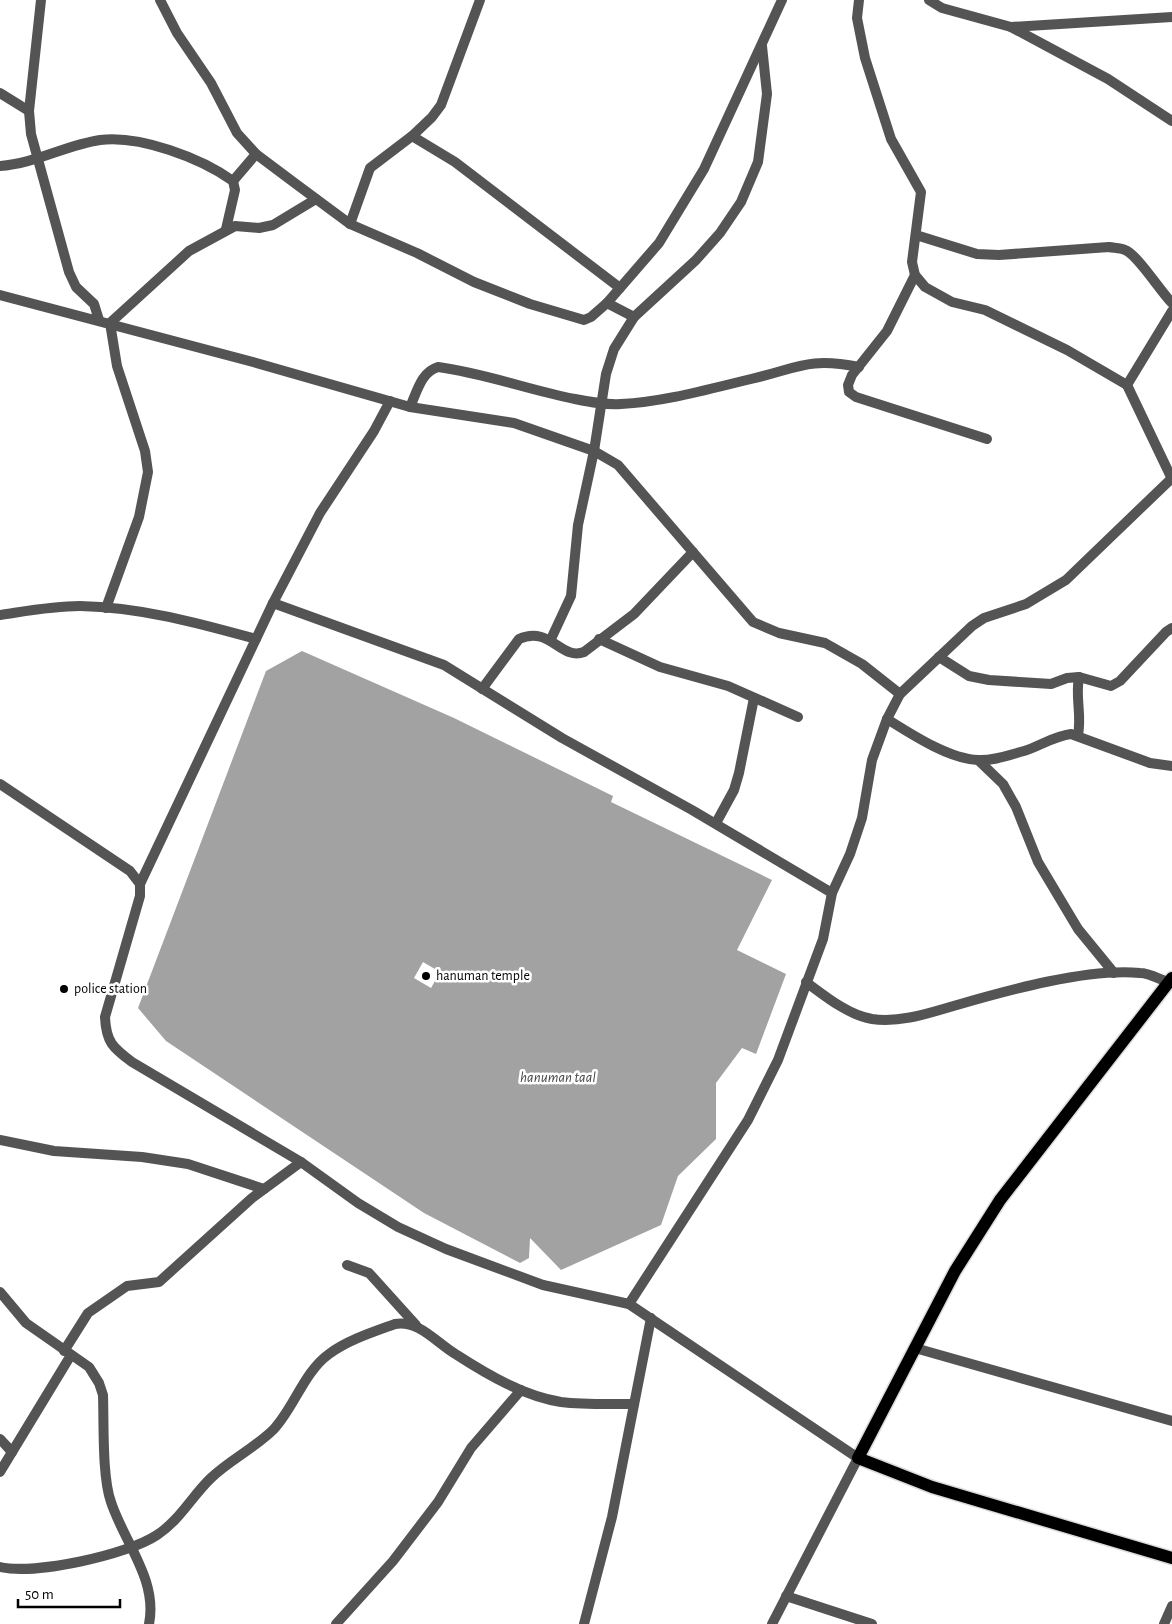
<svg xmlns="http://www.w3.org/2000/svg" width="1172" height="1624" viewBox="0 0 1172 1624" font-family="'Alegreya Sans',sans-serif">
<style>
.water{fill:#a2a2a2;fill-rule:evenodd}
.lines{fill:none;stroke-linecap:round;stroke-linejoin:round}
.primary-casing{stroke:#dbdbdb;stroke-width:15}
.minor{stroke:#545454;stroke-width:10}
.tertiary{stroke:#545454;stroke-width:10}
.primary{stroke:#000;stroke-width:12}
.poi-dot{fill:#000;stroke:#fff;stroke-width:2}
.labels{text-anchor:middle;dominant-baseline:central;stroke-width:5;stroke-linejoin:round;paint-order:stroke}
.poi-label{font-size:14px;fill:#000;stroke:#fff;text-anchor:start}
.water-label{font-size:15px;font-style:italic;fill:#434343;stroke:#fff}
</style>
<rect width="100%" height="100%" fill="#fff"/>
<path class="water" d="M302 651 454 718 613 796 611 802 772 880 737 950 786 974 756 1054 742 1048 716 1083V1139L678 1176 661 1225 561 1270 530 1238 529 1258 520 1263 424 1213 166 1041 138 1008 266 671ZM423 962 440 972 431 988 414 978Z"/>
<g class="lines">
<g class="primary-casing">
<path id="primary" d="M1172 978 1000 1200 955 1271 858 1458 932 1487 1172 1558"/>
</g>
<g class="minor">
<path d="M41 0 29 111 31 134 69 272 76 287 94 304 99 320"/>
<path d="M160 0 177 33 211 83 237 133 256 154 296 184 350 224 417 253 474 282 530 304 584 320 591 317 607 303 659 243 704 169 782 0"/>
<path d="M859 0 857 18 865 58 891 139 921 192 912 262 915 275 925 287 952 302 985 310 1067 350 1127 385 1172 479"/>
<path d="M1011 27 1108 79 1172 121"/>
<path d="M0 93 29 111"/>
<path d="M412 136 455 162 620 288"/>
<path d="M0 166C34 164 66 145 100 140 140 135 201 158 233 181L235 190 226 229"/>
<path d="M233 181 256 154"/>
<path d="M350 224 370 168 412 136 432 117 441 105 480 0"/>
<path d="M916 235 977 254 999 255 1109 247C1114 248 1120 248 1125 250 1137 254 1160 291 1172 303"/>
<path d="M915 275 887 331 852 375 848 385 849 392 856 397 987 439"/>
<path d="M0 295 253 362 410 407 514 423 594 451 618 465 753 622 779 633 825 643 862 664 900 694"/>
<path d="M607 303 634 317 696 260 720 233 741 202 758 162 767 94 762 46"/>
<path d="M1127 385 1172 311"/>
<path d="M410 407C417 392 421 372 438 367 484 373 529 390 575 399 590 402 605 405 621 404 664 402 709 389 751 379 798 368 808 357 859 367"/>
<path d="M273 603 320 513 374 431 390 401"/>
<path d="M106 608 139 517 148 472 145 451 117 366 110 323 189 251 235 226 259 228 273 225 316 199"/>
<path d="M0 615C27 611 53 606 80 606 140 607 198 623 256 639"/>
<path d="M551 639 571 596 578 525 594 451 606 374 614 349 634 317"/>
<path d="M599 639 660 667 728 686 798 717"/>
<path d="M939 657 969 676 989 680 1051 684 1067 678 1079 677 1111 686 1120 681 1166 632 1172 628"/>
<path d="M482 689 519 639C550 625 561 661 584 652L634 614 693 552"/>
<path d="M887 719C911 734 949 759 978 760 994 761 1009 755 1024 751 1040 746 1054 736 1071 734L1150 763 1172 766"/>
<path d="M1078 735C1082 714 1075 698 1079 677"/>
<path d="M978 760 1003 784 1016 807 1038 862 1078 929 1114 973"/>
<path d="M716 823 734 790 739 773 754 698"/>
<path d="M140 884 273 603 444 665 562 738 692 810 832 893"/>
<path d="M806 982C825 996 848 1015 872 1019 901 1023 929 1013 957 1005 1009 990 1087 968 1140 973 1149 973 1159 979 1168 982"/>
<path d="M0 1140 54 1151 142 1157 188 1164 264 1189"/>
<path d="M347 1265 369 1273 416 1325"/>
<path d="M0 1292 26 1323 89 1367 99 1383 103 1395C104 1424 102 1477 111 1502 124 1542 158 1580 149 1624"/>
<path d="M629 1304 748 1120 778 1060 823 939 832 893 850 854 862 818 872 760 887 719 900 694 972 626 984 618 1026 604 1066 580 1172 478"/>
<path d="M915 1348 1172 1421"/>
<path d="M64 1351 88 1313 127 1286 159 1282 252 1198 301 1162"/>
<path d="M0 1439 12 1452"/>
<path d="M0 1472 71 1355"/>
<path d="M0 1567C35 1575 127 1555 157 1535 180 1520 192 1496 211 1478 230 1460 255 1448 274 1429 295 1406 304 1372 329 1354 348 1340 373 1332 395 1324 420 1320 436 1343 457 1355 488 1375 524 1396 561 1402 585 1405 610 1404 634 1404"/>
<path d="M786 1596 872 1624"/>
<path d="M336 1624 393 1561 438 1502 471 1448 521 1390"/>
<path d="M584 1624 612 1517 651 1318"/>
<path d="M1164 1624 1172 1606"/>
</g>
<g class="tertiary">
<path d="M929 0 942 8 1011 27 1172 17"/>
<path d="M0 784 130 871 140 884V896L105 1017C106 1042 113 1048 132 1062L301 1162 358 1203 398 1227 446 1249 543 1285 629 1304 858 1458 772 1624"/>
</g>
<use href="#primary" class="primary"/>
</g>
<g class="poi-dot">
<circle cx="426" cy="976" r="5"/>
<circle cx="64" cy="989" r="5"/>
</g>
<g class="labels">
<g class="poi-label">
<text x="436" y="976">hanuman temple</text>
<text x="74" y="989">police station</text>
</g>
<g class="water-label">
<text x="558" y="1077">hanuman taal</text>
</g>
</g>
<path d="M18 1599v8h102v-8" fill="none" stroke="#000000" stroke-width="2.5"/>
<text x="25" y="1599" font-size="15" fill="#000000" stroke="#ffffff" stroke-width="4" paint-order="stroke">50 m</text>
</svg>
